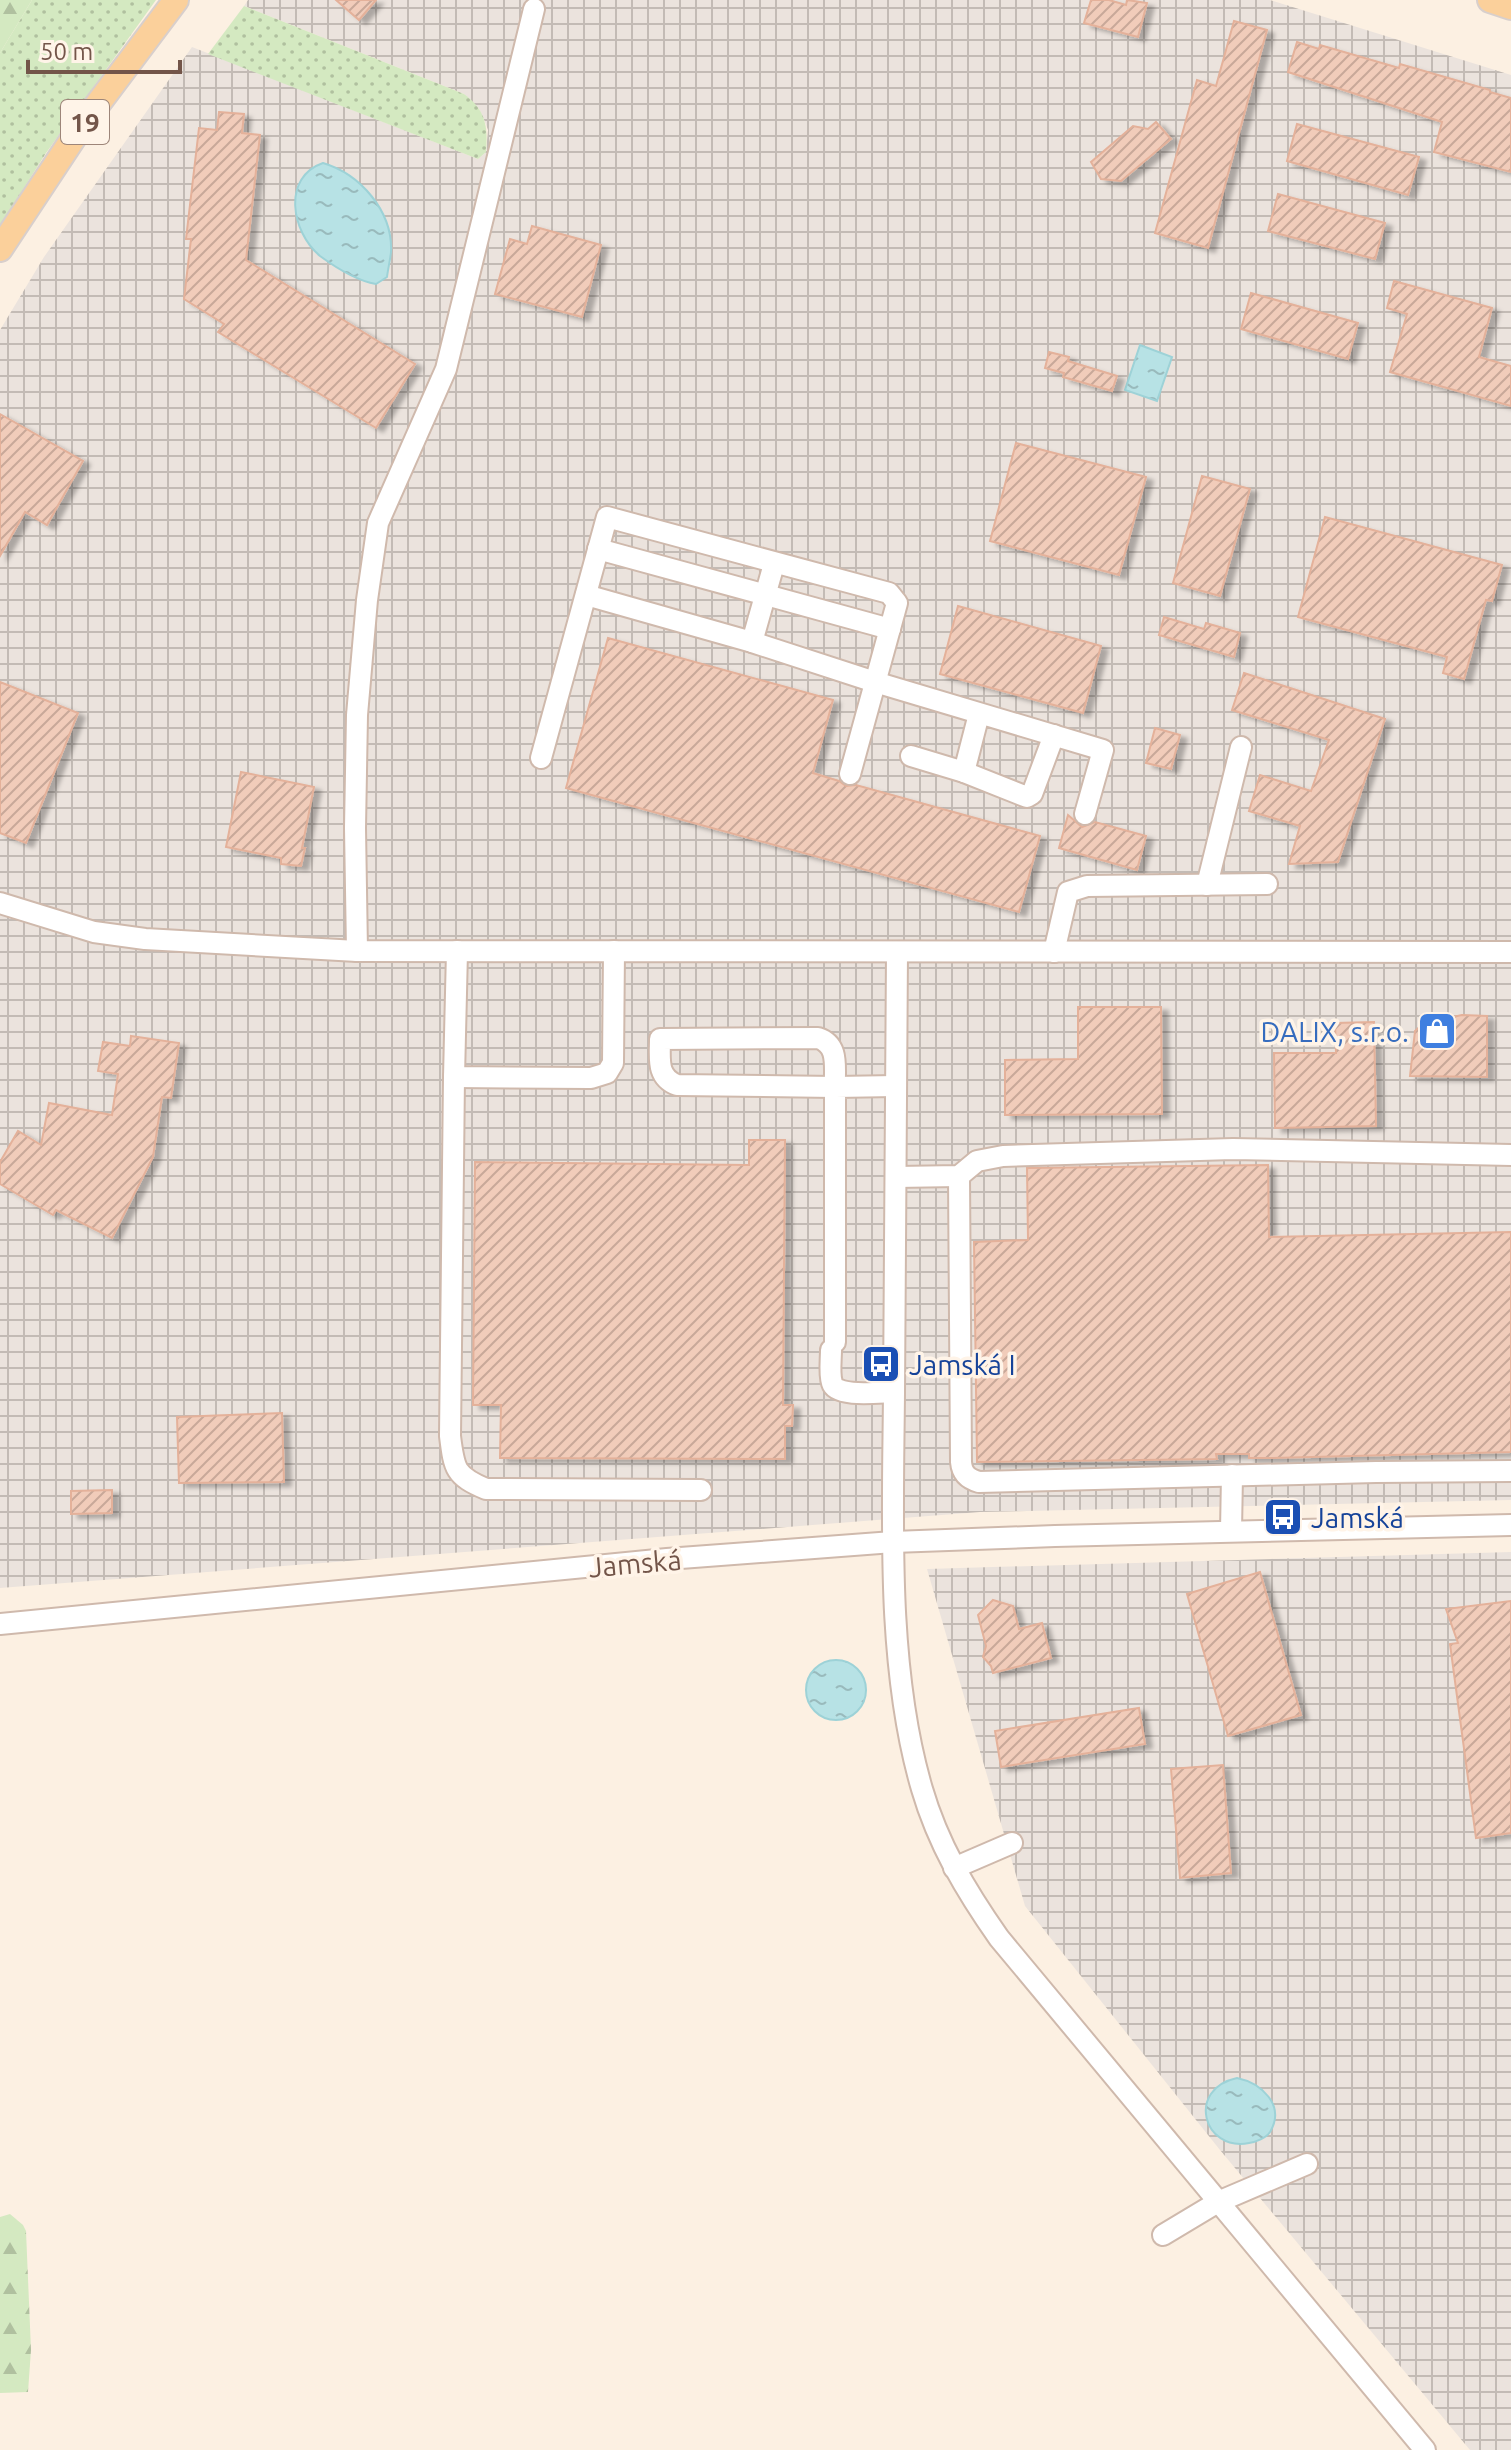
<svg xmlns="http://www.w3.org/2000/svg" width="1511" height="2450" viewBox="0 0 1511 2450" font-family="Ubuntu,sans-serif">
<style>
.industrial{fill:url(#industrial-grid)}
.grass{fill:url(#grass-dots)}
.forest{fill:url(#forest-firs)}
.water{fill:url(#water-ripples);stroke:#9dd2d7;stroke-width:2}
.building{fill:url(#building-hatch);stroke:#e4b19a;stroke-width:2;filter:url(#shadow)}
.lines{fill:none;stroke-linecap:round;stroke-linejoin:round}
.minor-casing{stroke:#cfb9ac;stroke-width:24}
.major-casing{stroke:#d8cfcc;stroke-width:28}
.minor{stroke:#fff;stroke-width:20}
.major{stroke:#fbd09b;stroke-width:24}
.labels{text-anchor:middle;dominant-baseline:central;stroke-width:7;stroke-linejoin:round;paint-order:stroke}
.shield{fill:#fff4e8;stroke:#9d8579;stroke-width:2}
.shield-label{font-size:26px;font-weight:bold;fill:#735549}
.shop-label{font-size:28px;fill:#366cbe;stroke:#fff4e8;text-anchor:end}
.transit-label{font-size:28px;fill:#164399;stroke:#fff4e8;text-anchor:start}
.street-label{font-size:28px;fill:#735549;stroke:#fff4e8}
</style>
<defs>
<pattern id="industrial-grid" width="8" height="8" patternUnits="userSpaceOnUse" patternTransform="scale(2)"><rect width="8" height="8" fill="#ebe3dd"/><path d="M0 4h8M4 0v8" fill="none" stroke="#c3bbb5"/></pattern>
<pattern id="grass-dots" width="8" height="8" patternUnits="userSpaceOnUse" patternTransform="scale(2)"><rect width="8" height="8" fill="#d4e9c1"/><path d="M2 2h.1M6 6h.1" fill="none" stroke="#b0c09f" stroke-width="1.8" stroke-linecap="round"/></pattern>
<pattern id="forest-firs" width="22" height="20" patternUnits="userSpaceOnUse" patternTransform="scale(2)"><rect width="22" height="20" fill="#d4e9c1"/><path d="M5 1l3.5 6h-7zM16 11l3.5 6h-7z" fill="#b0c09f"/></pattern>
<pattern id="water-ripples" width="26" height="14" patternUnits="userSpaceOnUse" patternTransform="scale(2)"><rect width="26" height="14" fill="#b7e2e5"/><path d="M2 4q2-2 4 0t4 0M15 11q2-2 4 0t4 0" fill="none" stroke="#99babc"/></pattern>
<pattern id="building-hatch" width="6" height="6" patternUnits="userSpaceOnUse" patternTransform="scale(2)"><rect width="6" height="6" fill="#f1ccba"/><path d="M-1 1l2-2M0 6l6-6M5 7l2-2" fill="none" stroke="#c8a899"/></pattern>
<filter id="shadow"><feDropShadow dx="7" dy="4" stdDeviation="2" flood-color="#0004"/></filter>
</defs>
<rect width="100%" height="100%" fill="#fcf0e2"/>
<g class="industrial">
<path d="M248 0H1270L1511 75V1500L980 1512 0 1588V330L44 257 192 47 478 159 486 152 488 130 485 122 479 109 464 94 244 6Z"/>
<path d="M1511 1552V2450H1470L1220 2150 1025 1906 927 1569Z"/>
</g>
<g class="grass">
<path d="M32 0H156L46 153 0 226V53Z"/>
<path d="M244 6 464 94C486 110 488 127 486 152L478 159 208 54Z"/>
</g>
<g class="forest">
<path d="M0 0H32L0 53Z"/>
<path d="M10 2214 23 2225 26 2231 31 2350 28 2392 0 2393V2217Z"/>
</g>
<g class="water">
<path d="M323 163C360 174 393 211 391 252 390 261 388 269 387 277L376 284C358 281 335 267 320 256 291 232 282 177 323 163Z"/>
<path d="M1140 345 1172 357 1157 401 1125 390Z"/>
<circle cx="836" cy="1690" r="30"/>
<path d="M1237 2078C1261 2083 1286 2105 1270 2132 1266 2138 1256 2142 1249 2143 1203 2152 1186 2089 1237 2078Z"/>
</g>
<g class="building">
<path d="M336 0H376L359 20Z"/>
<path d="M1091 0H1109L1126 5 1127 0 1147 3 1138 37 1084 23Z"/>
<path d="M1234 21 1267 30 1208 248 1155 233 1197 80 1216 86Z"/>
<path d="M1297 42 1319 49 1320 45 1399 68 1400 64 1490 90V92L1511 98V172L1434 152 1442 122 1288 72Z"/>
<path d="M219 112 244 114 242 133 260 135 246 260 415 364 376 428 218 332 224 324 184 299 191 239H186L199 128 217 130Z"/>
<path d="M1156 122 1171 139 1121 181 1101 179 1091 162 1133 126 1148 129Z"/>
<path d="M1297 124 1419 157 1408 195 1287 161Z"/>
<path d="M1278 194 1385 223 1375 259 1268 231Z"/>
<path d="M532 226 601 245 582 317 495 294 510 239 527 244Z"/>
<path d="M1394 281 1492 308 1479 357 1511 366V406L1390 372 1407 314 1387 308Z"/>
<path d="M1251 293 1358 323 1348 359 1241 329Z"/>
<path d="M1049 352 1069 357 1068 361 1117 376 1112 391 1063 377 1064 373 1045 368Z"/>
<path d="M0 414 83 461 47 525 25 512 0 556Z"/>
<path d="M1016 443 1146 477 1119 575 990 541Z"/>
<path d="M1202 476 1250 489 1220 596 1173 583Z"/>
<path d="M1325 517 1502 565 1492 601 1486 600 1464 679 1443 673 1447 657 1298 617Z"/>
<path d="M958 606 1101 646 1083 713 940 674Z"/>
<path d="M1164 617 1204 629 1206 623 1240 633 1234 657 1159 635Z"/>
<path d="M608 638 833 700 813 773 839 781 846 786 856 785 1040 836 1019 912 566 788Z"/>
<path d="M1244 673 1385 719 1338 862 1289 864 1300 826 1249 811 1260 775 1311 791 1329 740 1232 710Z"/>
<path d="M0 682 78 713 26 843 0 833Z"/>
<path d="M1155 728 1180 735 1171 769 1146 763Z"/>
<path d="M241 772 314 787 302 848H305L301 866 281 864V858L226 847Z"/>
<path d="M1068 815 1082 827 1095 822 1146 836 1137 870 1059 848Z"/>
<path d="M1078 1007H1161L1162 1114 1005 1115V1060L1078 1059Z"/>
<path d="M1462 1015 1487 1016V1077L1410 1076 1415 1031 1424 1023Z"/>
<path d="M1374 1022 1376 1126 1275 1128 1274 1053H1336L1335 1023Z"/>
<path d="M131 1036 179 1043 171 1098 162 1097 153 1157 112 1238 56 1210 53 1215 0 1184V1162L18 1131 41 1145 49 1103 112 1115 118 1074 98 1071 103 1042 130 1046Z"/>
<path d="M749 1140H785L783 1405H793L792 1426H785V1459L500 1458 501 1405H473L475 1162 749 1165Z"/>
<path d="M1268 1165 1269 1237 1511 1232V1452L1272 1458H1249V1454H1216L1217 1459 977 1462 974 1242 1028 1240 1027 1168Z"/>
<path d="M282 1413 284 1482 179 1483 177 1417Z"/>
<path d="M112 1490V1513L71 1514V1491Z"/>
<path d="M1260 1572 1301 1715 1228 1736 1187 1594Z"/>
<path d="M993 1600 1013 1606 1019 1629 1042 1623 1051 1658 993 1673 991 1666 983 1657 986 1646 978 1615Z"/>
<path d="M1511 1601V1833L1476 1838 1450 1644 1458 1643 1446 1609Z"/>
<path d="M1139 1708 1145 1744 1001 1767 995 1731Z"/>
<path d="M1223 1765 1231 1873 1180 1878 1171 1769Z"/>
</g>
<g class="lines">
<g class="minor-casing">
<g id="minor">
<path d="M598 549 890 629"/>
<path d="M586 595 752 642 875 682 1103 750 1085 814"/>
<path d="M752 642 774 564"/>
<path d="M911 756 964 772 1027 797 1032 794 1054 735"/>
<path d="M541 758 607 517 889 593 897 603 850 774"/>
<path d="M964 772 979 714"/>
<path d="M1207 885 1241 747"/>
<path d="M0 903 94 932 145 939 357 951 1511 952"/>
<path d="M357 951 355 828 357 715 367 600 378 523 446 369 534 9"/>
<path d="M457 951 454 1077 591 1078 607 1073 613 1063 614 951"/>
<path d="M897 952C896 1099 895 1246 894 1393 893 1519 886 1667 922 1789 938 1844 966 1891 999 1938L1425 2450"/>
<path d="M1054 952 1068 892 1087 886 1267 884"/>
<path d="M818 1038C840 1045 834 1068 835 1087L677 1085C656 1077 660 1058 660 1039Z"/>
<path d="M454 1077 450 1436C454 1469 455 1476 486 1489L701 1490"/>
<path d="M959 1176 961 1462C962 1474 968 1479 979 1482L1376 1472 1511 1471"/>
<path d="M896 1177 959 1176 977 1161 1003 1156 1233 1149 1511 1155"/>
<path d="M835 1342V1087L896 1086"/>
<path d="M831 1350C831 1360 829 1374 832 1383 836 1398 881 1392 894 1392"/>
<path d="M1231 1531 1232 1475"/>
<path d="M0 1624 667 1559 893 1542 1055 1536 1511 1525"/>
<path d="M954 1868 1012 1843"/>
<path d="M1163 2235 1218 2202 1307 2164"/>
</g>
</g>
<g class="major-casing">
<g id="major">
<path d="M1490 0 1511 7"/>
<path d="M0 249 82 125 176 0"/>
</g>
</g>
<use href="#minor" class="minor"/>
<use href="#major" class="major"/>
</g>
<defs>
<g id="shop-square" transform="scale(2)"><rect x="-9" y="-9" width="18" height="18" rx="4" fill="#3f7fe0" stroke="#fff4e8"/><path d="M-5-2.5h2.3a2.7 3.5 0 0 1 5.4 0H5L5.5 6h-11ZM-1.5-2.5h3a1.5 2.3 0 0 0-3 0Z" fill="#fff"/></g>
<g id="bus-square" transform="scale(2)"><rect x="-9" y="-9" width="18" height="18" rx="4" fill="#1a4fb4" stroke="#fff4e8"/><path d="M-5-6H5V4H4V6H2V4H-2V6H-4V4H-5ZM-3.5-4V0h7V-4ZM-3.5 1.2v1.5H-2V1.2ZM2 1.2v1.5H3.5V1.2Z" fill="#fff"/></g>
</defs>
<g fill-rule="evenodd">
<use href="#shop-square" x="1437" y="1031"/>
<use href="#bus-square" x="881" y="1364"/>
<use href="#bus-square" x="1283" y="1517"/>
</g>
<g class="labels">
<rect class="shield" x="61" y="100" width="48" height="44" rx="6"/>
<g class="shield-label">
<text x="85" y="122">19</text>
</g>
<g class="shop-label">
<text x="1409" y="1031">DALIX, s.r.o.</text>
</g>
<g class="transit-label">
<text x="909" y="1364">Jamská I</text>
<text x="1311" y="1517">Jamská</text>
</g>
<g class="street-label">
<text transform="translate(635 1563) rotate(-5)">Jamská</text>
</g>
</g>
<path d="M28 60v12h152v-12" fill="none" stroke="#735549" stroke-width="4"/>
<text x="40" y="60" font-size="24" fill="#735549" stroke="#fff4e8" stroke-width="6" paint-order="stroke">50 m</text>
</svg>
